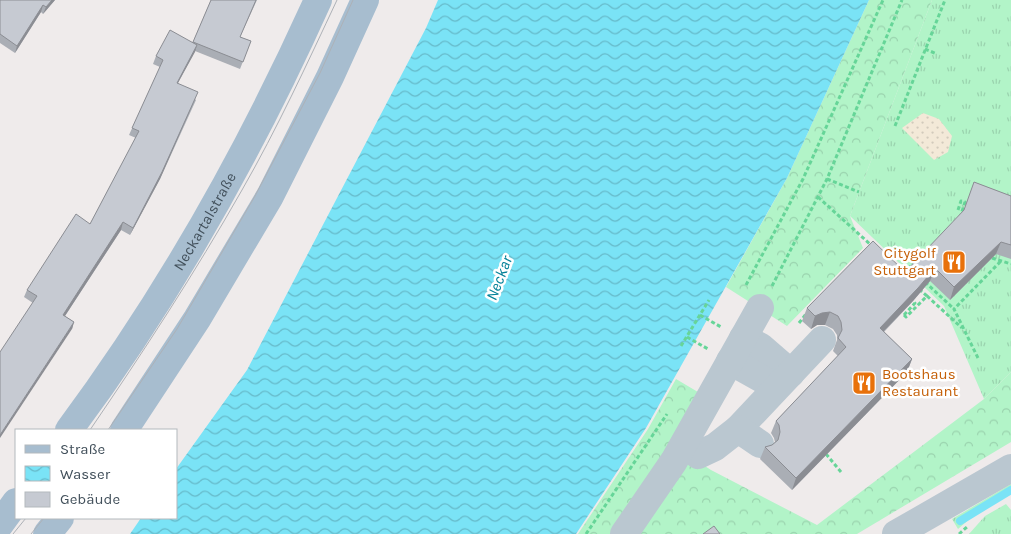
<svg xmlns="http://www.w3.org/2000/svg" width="1011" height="534" viewBox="0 0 1011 534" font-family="Karla,sans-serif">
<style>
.grass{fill:url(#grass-tufts)}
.forest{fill:url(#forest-crowns)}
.sand{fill:url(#sand-dots)}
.water{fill:url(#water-waves)}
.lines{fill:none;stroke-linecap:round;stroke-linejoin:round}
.stream{stroke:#7ae3f6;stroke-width:8}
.path{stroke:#66d598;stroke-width:3;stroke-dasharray:4 2.5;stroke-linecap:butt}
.minor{stroke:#bac7d0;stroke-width:28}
.major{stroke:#a7bdcf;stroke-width:28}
.tram{stroke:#adb1b7;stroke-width:1}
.wall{fill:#aaaeb5}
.shaded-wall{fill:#8b8d93}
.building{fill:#c6cad2;stroke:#8b8d93}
.labels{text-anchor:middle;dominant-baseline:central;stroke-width:5;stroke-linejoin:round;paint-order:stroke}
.street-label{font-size:15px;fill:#42505b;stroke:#fff}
.food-label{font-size:15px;fill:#c56008;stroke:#fff;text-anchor:end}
.water-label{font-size:16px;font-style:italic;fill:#038198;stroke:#fff}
</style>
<defs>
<pattern id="grass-tufts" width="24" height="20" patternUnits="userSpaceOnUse" patternTransform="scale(1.25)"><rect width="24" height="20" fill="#b2f4c8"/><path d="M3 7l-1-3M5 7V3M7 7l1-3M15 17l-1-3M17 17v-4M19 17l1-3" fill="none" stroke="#9ad3ae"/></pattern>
<pattern id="forest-crowns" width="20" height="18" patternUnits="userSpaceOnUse" patternTransform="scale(1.25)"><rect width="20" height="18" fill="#b2f4c8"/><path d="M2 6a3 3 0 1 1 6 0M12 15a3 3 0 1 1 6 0" fill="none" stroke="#9ad3ae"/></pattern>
<pattern id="sand-dots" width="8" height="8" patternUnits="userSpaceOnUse" patternTransform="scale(1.25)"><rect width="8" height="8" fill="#f3e9d8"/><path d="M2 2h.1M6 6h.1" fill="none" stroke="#d2cabc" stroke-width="1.8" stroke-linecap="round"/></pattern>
<pattern id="water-waves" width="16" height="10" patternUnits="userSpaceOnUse" patternTransform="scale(1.25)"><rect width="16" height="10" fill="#7ae3f6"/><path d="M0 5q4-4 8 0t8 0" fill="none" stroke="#66baca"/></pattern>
</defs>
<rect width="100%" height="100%" fill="#efebeb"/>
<g class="grass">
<path d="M932 0H1011V372L984 399 944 306 850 216Z"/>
<path d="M1011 484V492L979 511 958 529 952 519Z"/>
<path d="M1006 504 1011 510V534H969L985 516Z"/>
</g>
<g class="forest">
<path d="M869 0H932L850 216 863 248 787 326 726 287 787 178Z"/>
<path d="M1011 372V442L857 534H578L648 429 676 379 703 395 674 446 711 470 817 525 984 399Z"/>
</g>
<path class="sand" d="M923 113 939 119 952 136 948 152 934 160 902 128Z"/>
<path class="water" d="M438 0H869L787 178 646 428 576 534H130L141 518H176V469L247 370 426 28Z"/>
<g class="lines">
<path class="stream" d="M960 521 1011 490"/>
<g class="path">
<path d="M925 49 937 54"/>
<path d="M895 126 945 0"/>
<path d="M827 179 859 192"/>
<path d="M818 197 871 245"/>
<path d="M958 210 961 201 965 202 960 218"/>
<path d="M992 258 1011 264"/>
<path d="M912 269 910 267 915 262"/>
<path d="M925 282 954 309"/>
<path d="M746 285 803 179 883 0"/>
<path d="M772 286 827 179 902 0"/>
<path d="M927 296 962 328"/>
<path d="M700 315 721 327"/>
<path d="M904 315 906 317 927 296 920 290"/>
<path d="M904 315 915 303 913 301"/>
<path d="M799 323 806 314"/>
<path d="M687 337 708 349"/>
<path d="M681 346 709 300"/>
<path d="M978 358 954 309 1001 261"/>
<path d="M826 454 841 472"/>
<path d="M586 534 667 414"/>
<path d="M959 534 968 526"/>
</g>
<g class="minor">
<path d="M743 338 761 347 791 373"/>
<path d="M730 361 764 380 774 390"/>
<path d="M738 429 822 340"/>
<path d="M698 455 715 447 738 429 760 444"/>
<path d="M624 534 674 461 760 308"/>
<path d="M896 534 1011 468"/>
</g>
<g class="major">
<path id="s1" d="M69 430C168 297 250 151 318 0"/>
<path d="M124 430 197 319 270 196 330 77 365 0"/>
<path d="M0 524 16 502"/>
<path d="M47 534 60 518"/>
</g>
<g class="tram">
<path d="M90 430C143 352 195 273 242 190 277 129 307 64 337 0"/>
<path d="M108 430 177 329 255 196 320 73 353 0"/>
<path d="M13 534 26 518"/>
<path d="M31 534 44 518"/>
</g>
</g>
<g class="wall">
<path d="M0 0H55L43 14 41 12 15 53 0 43Z"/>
<path d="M211 0H257L240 37 251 41 240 69 195 51 178 83 196 100 160 179 130 235 121 230 65 316 74 322 72 329 24 297 27 290 90 224 136 138 129 135 160 67 153 64 156 56 193 42Z"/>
<path d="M974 182 1011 196V259L996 254 950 300 930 281 913 301 884 332 912 359 907 372 792 490 760 459 765 447 772 445 775 442 774 438 771 433 776 421 838 356 833 351 837 340V335L833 329 825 325H817L811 329 802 321 807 308 905 272 964 211Z"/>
</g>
<g class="shaded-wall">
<path d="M52 0H55L43 14 46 7Z"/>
<path d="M43 5 41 12 15 53 17 46Z"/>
<path d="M197 45 195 52 174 90 177 83Z"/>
<path d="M198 92 160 179 130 235 133 228Z"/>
<path d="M123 222 121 230 61 322 63 315Z"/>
<path d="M1001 242 996 254 950 300 954 287Z"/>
<path d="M935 268 930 281 913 301 875 340 880 328Z"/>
<path d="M830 312 825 325H817L811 329 815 316 822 313Z"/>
<path d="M74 322 72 329 0 438V435Z"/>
<path d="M912 359 907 372 792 490 796 478Z"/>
</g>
<g class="building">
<path d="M0 0H52L46 7 43 5 17 46 0 34Z"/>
<path d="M211 0H256L240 37 251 41 243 62 193 42Z"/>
<path d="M170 30 197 45 177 83 198 92 162 172 133 228 123 222 63 315 74 322 0 435V352L37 296 27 290 76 214 90 224 139 131 132 128 163 60 156 56Z"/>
<path d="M974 182 1011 196V245L1001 242 954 287 935 268 918 288 880 328 912 359 796 478 765 447 772 445 778 440 780 432 779 425 776 421 846 347 838 338 842 330 841 322 838 316 830 312 822 313 815 316 807 308 873 241 905 272 964 210Z"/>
<path d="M714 526 720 534H703Z"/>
</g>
<defs>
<g id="restaurant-square" transform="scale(1.25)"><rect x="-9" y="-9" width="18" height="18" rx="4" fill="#e8710a" stroke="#fff"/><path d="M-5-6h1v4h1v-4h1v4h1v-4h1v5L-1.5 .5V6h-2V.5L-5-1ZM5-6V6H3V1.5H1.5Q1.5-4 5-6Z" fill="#fff"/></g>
</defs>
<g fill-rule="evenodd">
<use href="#restaurant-square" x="954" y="262"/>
<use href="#restaurant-square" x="864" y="383"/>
</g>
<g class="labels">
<g class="street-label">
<text stroke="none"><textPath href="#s1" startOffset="249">Neckartalstraße</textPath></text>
</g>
<g class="food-label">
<text x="936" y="253">Citygolf<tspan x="936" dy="17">Stuttgart</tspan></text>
<text x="882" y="374" text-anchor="start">Bootshaus<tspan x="882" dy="17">Restaurant</tspan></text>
</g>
<g class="water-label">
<text transform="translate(499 278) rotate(-69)">Neckar</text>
</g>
</g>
<rect x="15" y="429" width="162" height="90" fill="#ffffff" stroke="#b3b9bd"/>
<rect x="25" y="445" width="25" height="8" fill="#a7bdcf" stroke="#b3b9bd"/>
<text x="60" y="454" font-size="15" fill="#42505b">Straße</text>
<rect x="25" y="466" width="25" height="15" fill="url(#water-waves)" stroke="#b3b9bd"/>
<text x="60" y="479" font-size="15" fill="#42505b">Wasser</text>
<rect x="25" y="492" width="25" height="15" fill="#c6cad2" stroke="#b3b9bd"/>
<text x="60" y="504" font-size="15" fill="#42505b">Gebäude</text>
</svg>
